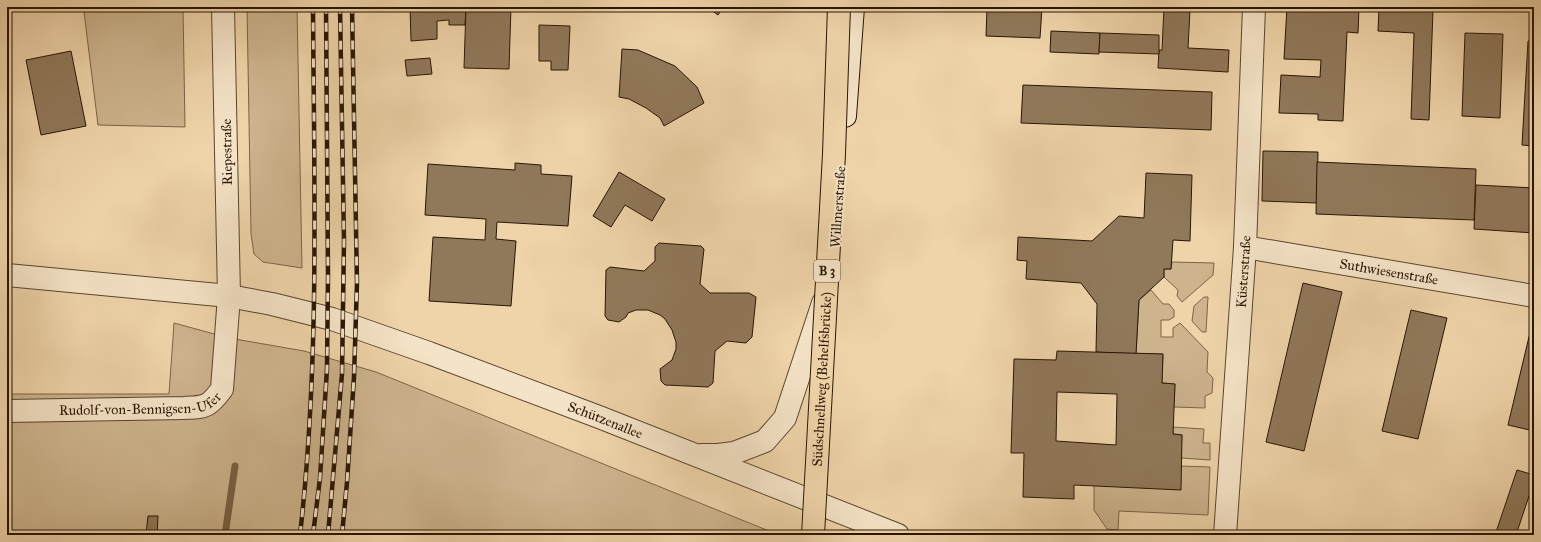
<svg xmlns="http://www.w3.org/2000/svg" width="1541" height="542" viewBox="0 0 1541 542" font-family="'IM FELL Great Primer',serif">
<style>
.green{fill:#cdb48d;stroke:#7b6448}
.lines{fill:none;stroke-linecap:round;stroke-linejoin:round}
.stream{stroke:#786145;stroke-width:7}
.building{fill:#90785a;stroke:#291504;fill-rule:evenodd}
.minor-casing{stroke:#5a452d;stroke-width:24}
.tertiary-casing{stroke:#5a452d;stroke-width:24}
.secondary-casing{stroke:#291504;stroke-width:24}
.minor{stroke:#f5e3c7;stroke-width:22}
.tertiary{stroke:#f5e3c7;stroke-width:22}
.secondary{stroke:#f5e3c7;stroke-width:22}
.rail-casing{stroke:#291504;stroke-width:4.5}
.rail{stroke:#f5e3c7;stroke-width:3;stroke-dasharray:9;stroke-linecap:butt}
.trunk-bridge-casing{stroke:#291504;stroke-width:24;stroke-linecap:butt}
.trunk-bridge{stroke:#efd4a9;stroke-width:22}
.labels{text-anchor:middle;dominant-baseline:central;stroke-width:4;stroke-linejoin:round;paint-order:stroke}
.shield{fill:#f5e3c7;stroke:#66533e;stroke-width:1}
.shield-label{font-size:13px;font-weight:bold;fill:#291504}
.street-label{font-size:14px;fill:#291504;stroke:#f5e3c7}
</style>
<rect width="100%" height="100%" fill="#efd4a9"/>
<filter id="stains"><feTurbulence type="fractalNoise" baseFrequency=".005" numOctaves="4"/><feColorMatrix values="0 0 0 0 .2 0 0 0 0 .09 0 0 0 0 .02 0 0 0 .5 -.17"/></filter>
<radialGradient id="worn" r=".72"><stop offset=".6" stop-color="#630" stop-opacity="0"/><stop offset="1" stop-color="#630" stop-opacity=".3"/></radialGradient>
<g class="green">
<path d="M114 7H183L185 127 98 125 84 12Z"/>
<path d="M247 7H297L302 268 263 262 254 254 251 234Z"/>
<path d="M1172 262 1214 263 1213 275 1182 302 1177 296 1178 290 1164 277V269H1171Z"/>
<path d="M1151 290 1163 304H1169L1174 310V317L1169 320H1161V337H1173V328L1180 323 1208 352 1207 372 1213 378 1212 393 1205 396V408L1174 407 1175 384 1162 383 1163 354H1136L1139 300Z"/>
<path d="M1204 297H1208L1206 332H1202L1192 321 1194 306Z"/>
<path d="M174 323 229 338 304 351 376 372 779 535H7V394H169Z"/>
<path d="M1173 427 1204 429 1203 443H1210V460L1181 458 1182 435 1173 434Z"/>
<path d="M1180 466 1210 467 1208 515 1119 511 1118 530 1107 529 1094 510V486Z"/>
</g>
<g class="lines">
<path class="stream" d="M225 535 235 466"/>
</g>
<g class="building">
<path d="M410 7H466L465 25H449V20L437 21V39L411 41Z"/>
<path d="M466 7H511L509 69 464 68Z"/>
<path d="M707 7H723L718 15Z"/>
<path d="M987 7H1042L1040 38 986 36Z"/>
<path d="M1164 7H1195V10H1190L1188 48 1229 50 1228 72 1158 68 1159 50H1162Z"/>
<path d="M1287 7H1359L1358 33 1347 32 1343 121 1318 120V114L1279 113 1281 75 1320 77 1321 60 1284 59Z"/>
<path d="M1379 8 1433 10 1429 120 1411 119 1414 33 1378 31Z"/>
<path d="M539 25 570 26 568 70H551V61H539Z"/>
<path d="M1051 31 1100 33 1099 54 1050 52Z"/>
<path d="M1100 33 1159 35V54L1099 52Z"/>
<path d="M1465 33 1503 34 1500 118 1462 116Z"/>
<path d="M1528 41 1534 42V146L1522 145Z"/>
<path d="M622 49 638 50 675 66 697 87 704 103 664 126 660 118 646 108 629 99 619 97Z"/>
<path d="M71 51 86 126 41 135 26 60Z"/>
<path d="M430 58 432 74 407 76 405 60Z"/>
<path d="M1023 85 1212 92 1211 130 1021 123Z"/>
<path d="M1263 151 1318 152 1317 203 1262 201Z"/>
<path d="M1317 162 1476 169 1474 220 1316 214Z"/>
<path d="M515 163 541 165V174L572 176 568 226 497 222 496 239 516 241 511 306 429 301 433 237 485 240 486 219 425 215 428 164 515 170Z"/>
<path d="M619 172 665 199 652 221 625 205 611 227 593 216Z"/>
<path d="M1146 173 1192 175 1190 241 1173 240 1171 269H1164V277L1139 300 1136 354 1096 352 1097 304 1081 283 1026 279 1027 261 1017 260 1018 237 1092 241 1119 216 1144 218Z"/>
<path d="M1476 185 1534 188V233L1474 229Z"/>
<path d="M659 243 701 246 704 249 700 284 710 293H749L756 297 752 337 746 343 727 341 715 351 713 383 708 387 665 385 661 381 660 369 672 360 676 349V342L672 330 665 319 660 315 648 310H636L628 313 626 317 619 322 608 320 605 316 606 270 610 267 644 271 655 261V247Z"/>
<path d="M1303 283 1342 292 1304 451 1266 442Z"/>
<path d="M1411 310 1447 318 1418 439 1382 431Z"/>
<path d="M1533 320 1534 321V431L1508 425Z"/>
<path d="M1057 351 1163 354 1162 383 1175 384 1173 434 1182 435 1181 490 1074 485V499L1023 497 1024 453H1011L1014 359 1056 360ZM1057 392 1117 394 1116 445 1056 441Z"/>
<path d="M1517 470 1534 475V481L1516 535H1495Z"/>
<path d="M148 516H158L157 535H146Z"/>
</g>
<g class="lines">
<g class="minor-casing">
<g id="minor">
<path id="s1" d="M1245 247 1534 296"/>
<path id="s2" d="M7 411 184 408C205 407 208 408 222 389L229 296 223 7"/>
<path id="s3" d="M1225 535 1245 247 1254 7"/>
</g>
</g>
<g class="tertiary-casing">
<g id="tertiary">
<path id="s4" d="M7 275 229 296 272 304 332 319 429 353 599 417 898 535"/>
<path d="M702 455H718L734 453 765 441 785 418 823 303"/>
</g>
</g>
<g class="secondary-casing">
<path id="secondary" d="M845 116 853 7"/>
</g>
<use href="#minor" class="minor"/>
<use href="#tertiary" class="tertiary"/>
<use href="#secondary" class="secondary"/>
<g class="rail-casing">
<g id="rail">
<path d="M300 535C320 360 314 183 313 7"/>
<path d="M313 535 320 478 327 369 328 275 326 7"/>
<path d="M328 535 342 374 344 241 340 7"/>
<path d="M342 535 347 482 354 377 357 283 352 7"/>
</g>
</g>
<use href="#rail" class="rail"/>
<g class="trunk-bridge-casing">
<g id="trunk-bridge">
<path id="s5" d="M813 535 834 154 839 7"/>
</g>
</g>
<use href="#trunk-bridge" class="trunk-bridge"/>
</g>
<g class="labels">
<rect class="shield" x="814" y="260" width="26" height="22" rx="3"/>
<g class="shield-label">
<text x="827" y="271">B 3</text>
</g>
<g class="street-label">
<text transform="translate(227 152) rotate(-91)">Riepestraße</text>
<text transform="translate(838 207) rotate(-86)">Willmerstraße</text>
<text stroke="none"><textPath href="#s3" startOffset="264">Küsterstraße</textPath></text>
<text stroke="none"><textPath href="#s1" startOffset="146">Suthwiesenstraße</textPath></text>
<text stroke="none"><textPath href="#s5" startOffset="156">Südschnellweg (Behelfsbrücke)</textPath></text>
<text stroke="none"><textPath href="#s2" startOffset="134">Rudolf-von-Bennigsen-Ufer</textPath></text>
<text stroke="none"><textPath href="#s4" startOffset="620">Schützenallee</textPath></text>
</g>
</g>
<rect width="1541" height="542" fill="none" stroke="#efd4a9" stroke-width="24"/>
<rect x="8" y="8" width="1525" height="526" fill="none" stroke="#291504" stroke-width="2"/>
<rect x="12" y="12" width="1517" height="518" fill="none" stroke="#291504"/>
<rect width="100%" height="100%" filter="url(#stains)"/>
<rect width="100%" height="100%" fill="url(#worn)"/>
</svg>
